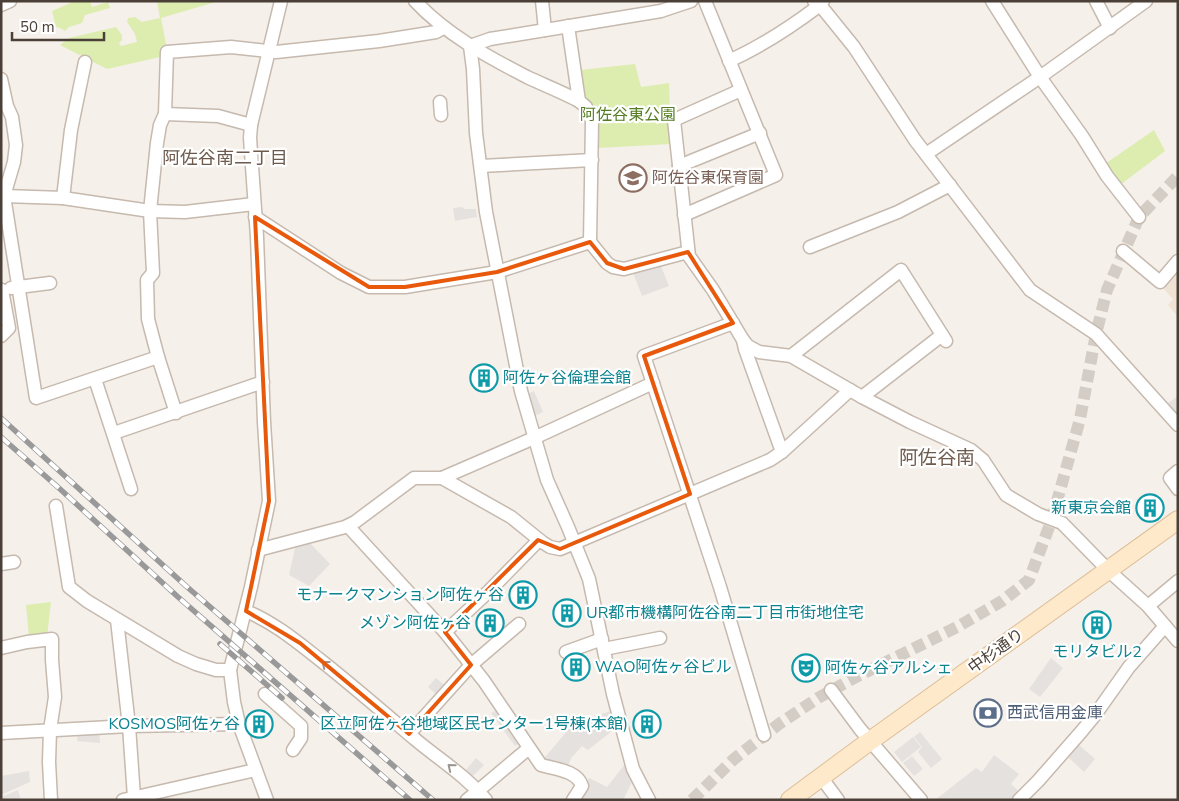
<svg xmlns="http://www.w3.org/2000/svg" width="1179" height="801" viewBox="0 0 1179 801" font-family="'Nunito Sans','Noto Sans JP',sans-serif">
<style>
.education{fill:#f0e3d3}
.green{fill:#dcedaf}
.parking{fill:#e4e1de}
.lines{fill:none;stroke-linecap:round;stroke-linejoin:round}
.street-tunnel{stroke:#d4cdc6;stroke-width:12;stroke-dasharray:12 6;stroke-linecap:butt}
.street-casing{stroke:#c6b9ae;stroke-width:15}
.secondary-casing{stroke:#ddbf98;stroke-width:20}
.street{stroke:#fff;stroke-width:12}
.secondary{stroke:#ffe9cb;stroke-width:18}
.rail-casing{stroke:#999;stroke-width:5.5}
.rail{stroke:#fff;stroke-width:4;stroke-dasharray:11;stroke-linecap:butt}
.oneway{stroke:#9c9691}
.marked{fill:none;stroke:#e8590c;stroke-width:4;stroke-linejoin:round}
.labels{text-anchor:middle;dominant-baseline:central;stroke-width:4.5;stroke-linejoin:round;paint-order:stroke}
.park-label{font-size:16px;fill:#547d23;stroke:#fff}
.education-label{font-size:16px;fill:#785e54;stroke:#fff;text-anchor:start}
.culture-label{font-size:16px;fill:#0d838f;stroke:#fff;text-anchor:end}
.street-label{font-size:16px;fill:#4b4037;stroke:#fff}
.service-label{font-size:16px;fill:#4e5e75;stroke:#fff;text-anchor:start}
.neighbourhood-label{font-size:18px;fill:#6f5b4d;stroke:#fff}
.quarter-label{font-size:19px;fill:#6f5b4d;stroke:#fff}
</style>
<rect width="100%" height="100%" fill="#f6f0ea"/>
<path class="education" d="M1178 267V317L1168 305 1173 299 1161 286Z"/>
<g class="green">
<path d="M75 1H90L92 7 108 2 110 8 85 15 82 23 69 27 65 31 60 28 56 27 52 11Z"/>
<path d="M157 1H219L161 18 167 49 160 57 107 69 60 45 69 38 116 27 122 35V40L119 43 121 46 137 42 135 34 127 22 128 18 135 17 142 22 160 18Z"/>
<path d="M635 64 641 87 669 83 671 144 598 148 597 121 583 98 580 70Z"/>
<path d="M1154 130 1165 151 1120 185 1105 164Z"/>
<path d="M51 602 47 637H29L26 605Z"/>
</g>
<g class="parking">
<path d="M462 207 464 209H476L477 217 455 221 453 208Z"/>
<path d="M661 266 669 286 642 296 632 270Z"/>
<path d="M534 391 543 412 534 416 528 394Z"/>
<path d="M1178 396V419L1165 405Z"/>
<path d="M309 542 330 564 309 586 289 575 296 544Z"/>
<path d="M1051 658 1063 668 1040 697 1029 689Z"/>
<path d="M436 678 447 687 437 695 428 687Z"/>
<path d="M495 711 518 744 515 746 491 713Z"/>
<path d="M611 711 616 730 612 731 588 750 582 746 572 757 565 771 540 763 569 729 568 724Z"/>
<path d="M99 731 100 743 77 741 78 732Z"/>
<path d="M920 732 942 759 931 768 918 752 922 747 914 737Z"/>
<path d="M913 737 921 747 902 762 894 752Z"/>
<path d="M1078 744 1095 759 1084 772 1067 756Z"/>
<path d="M994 755 1019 774 1011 784 1021 793 1014 800H935L976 768 982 772Z"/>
<path d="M912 756 923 769 914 776 903 763Z"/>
<path d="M476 758 484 765 472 777 465 771Z"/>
<path d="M626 763 634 778 623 800H575L589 778 607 787Z"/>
<path d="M29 771 30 782 1 795V776Z"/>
<path d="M18 790 21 800H1V797Z"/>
</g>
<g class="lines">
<path class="street-tunnel" d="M692 800 734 759 779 724 818 698 856 677 957 627 1002 601 1029 580 1052 519 1080 419 1096 334 1107 290 1139 217 1178 176"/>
<g class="street-casing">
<g id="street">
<path d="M415 1C446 34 486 56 527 77 544 85 562 92 579 101L586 107 592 121 590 242 607 263 613 267 624 269 688 252"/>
<path d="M542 1 545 30"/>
<path d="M823 1 820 5 854 47 915 140 1030 290 1096 334 1178 425"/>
<path d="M992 1 1040 77 1082 136 1107 176 1139 217"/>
<path d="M1096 1 1110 28"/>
<path d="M1 5 10 1"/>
<path d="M568 26 579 101"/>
<path d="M470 46 473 69 476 133 486 212 521 391 547 480 568 527 589 579 613 694 633 769 649 800"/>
<path d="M470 46 490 39 661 11 691 1"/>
<path d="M729 61C762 46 791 27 820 5L814 1"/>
<path d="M1 79 7 106 12 117 16 145 14 162 4 196 36 398 158 357"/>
<path d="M741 90 674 120 689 256 713 290 743 340 748 346 759 352 791 356 862 397 910 422 971 450 983 460 1006 495 1038 514 1062 523 1108 570 1148 606 1178 641"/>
<path d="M440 102 441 115"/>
<path d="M165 114 218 116 251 125"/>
<path d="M926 154 1040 77 1146 1"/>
<path d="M481 166 592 160"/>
<path d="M679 166 760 133"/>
<path d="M4 196 63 198 150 211 185 212 254 204"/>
<path d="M63 198 71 130 85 62"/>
<path d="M684 215 776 175 705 1"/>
<path d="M255 217 341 273 369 287H405L497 272 590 242"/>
<path d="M810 247 898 212 950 185"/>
<path d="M1123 251 1160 282 1178 261"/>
<path d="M11 288 50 283"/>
<path d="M733 323 644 356 720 587 764 735"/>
<path d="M1 336 9 328 2 290"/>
<path d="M743 340 745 349 782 452"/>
<path d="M791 356 901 270 946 341"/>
<path d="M95 379 131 489"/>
<path d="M862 397 942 335"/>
<path d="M176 413 158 357 148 319 147 280 153 273 150 211 157 143 160 125 165 114 167 52 231 47 276 52 379 41 436 32 443 28"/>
<path d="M114 433 263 382"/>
<path d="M1178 471 1170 478 1178 489"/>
<path d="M442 478 534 438 653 383"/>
<path d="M56 506 69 587 87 601 178 656 196 664 216 670H230"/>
<path d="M348 526 445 632 484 681 541 765C554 769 577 770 582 786L573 800"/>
<path d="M258 550 345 527 355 522 414 478H442L511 517 542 542 550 547 560 549 770 460 782 452 850 390"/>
<path d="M1 564 14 562"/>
<path d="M1148 606 1178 581"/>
<path d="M246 611C273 622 296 641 319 659 352 685 384 713 416 740 440 760 466 776 486 800"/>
<path d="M117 620 129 726 134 797"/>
<path d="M445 632 488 592 539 540"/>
<path d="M1 648 27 642 52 639V660L55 697 50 730 49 762 51 800"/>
<path d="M604 649 660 638"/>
<path d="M566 652 602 639"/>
<path d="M831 690 860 729 921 800"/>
<path d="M265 694 301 726V738L293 750"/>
<path d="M1 733 129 726 239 724"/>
<path d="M409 734 471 665 519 624"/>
<path d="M821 777 838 800"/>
<path d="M123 800 255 770"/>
<path d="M267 800 239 724 234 702 230 670 251 587 269 501 264 422 257 237 250 138 251 125 281 1"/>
<path d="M467 800 529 748"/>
<path d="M1019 800 1038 781 1081 732 1095 715 1129 667 1165 626"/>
</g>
</g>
<g class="secondary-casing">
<path id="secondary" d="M790 800 863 746 1178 520"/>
</g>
<use href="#street" class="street"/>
<use href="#secondary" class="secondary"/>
<g class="rail-casing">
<g id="rail">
<path d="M1 418 186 586 433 800"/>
<path d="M1 437 60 489 178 597 410 800"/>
<path d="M220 644 282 698"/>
</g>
</g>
<use href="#rail" class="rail"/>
</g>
<defs><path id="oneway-chevron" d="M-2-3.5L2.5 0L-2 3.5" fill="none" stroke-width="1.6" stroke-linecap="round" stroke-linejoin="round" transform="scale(1.25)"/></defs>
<g class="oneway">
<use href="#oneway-chevron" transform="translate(325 664) rotate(-142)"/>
<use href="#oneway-chevron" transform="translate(451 767) rotate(-141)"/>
</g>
<path class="marked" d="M255 217 369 287H405L497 272 590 242 607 263 624 269 688 252 733 323 644 356 690 494 560 549 538 540 445 632 471 665 409 734 300 643 246 611 269 501Z"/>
<defs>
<g id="school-ring" transform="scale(1.4375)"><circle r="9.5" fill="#fff" stroke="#8d6e63" stroke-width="1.5"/><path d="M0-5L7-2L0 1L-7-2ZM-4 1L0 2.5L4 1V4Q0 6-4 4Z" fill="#8d6e63"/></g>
<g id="building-ring" transform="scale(1.4375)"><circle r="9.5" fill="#fff" stroke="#0f9aa8" stroke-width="1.5"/><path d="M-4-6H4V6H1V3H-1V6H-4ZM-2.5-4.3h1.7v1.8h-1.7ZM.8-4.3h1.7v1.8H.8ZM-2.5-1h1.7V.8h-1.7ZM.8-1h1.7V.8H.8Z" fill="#0f9aa8"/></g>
<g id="theatre-ring" transform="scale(1.4375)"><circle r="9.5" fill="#fff" stroke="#0f9aa8" stroke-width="1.5"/><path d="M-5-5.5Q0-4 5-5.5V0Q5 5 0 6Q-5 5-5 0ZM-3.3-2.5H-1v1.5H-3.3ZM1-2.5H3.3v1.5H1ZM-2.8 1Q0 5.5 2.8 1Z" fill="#0f9aa8"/></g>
<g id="bank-ring" transform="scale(1.4375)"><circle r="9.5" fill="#fff" stroke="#5c6f8a" stroke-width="1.5"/><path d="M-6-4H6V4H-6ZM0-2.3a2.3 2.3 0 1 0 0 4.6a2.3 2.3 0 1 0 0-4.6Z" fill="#5c6f8a"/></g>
</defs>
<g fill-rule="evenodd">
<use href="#school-ring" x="633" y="178"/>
<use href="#building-ring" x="484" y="378"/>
<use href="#building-ring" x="1150" y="508"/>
<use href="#building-ring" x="523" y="595"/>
<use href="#building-ring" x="567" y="613"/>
<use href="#building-ring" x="490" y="623"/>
<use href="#building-ring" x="1097" y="625"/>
<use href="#building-ring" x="576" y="667"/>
<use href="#theatre-ring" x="806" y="668"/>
<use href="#bank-ring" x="988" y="713"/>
<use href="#building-ring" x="259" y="724"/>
<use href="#building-ring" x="647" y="724"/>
</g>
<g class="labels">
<g class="park-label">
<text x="628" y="115">阿佐谷東公園</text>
</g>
<g class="education-label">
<text x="652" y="178">阿佐谷東保育園</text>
</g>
<g class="culture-label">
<text x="503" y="378" text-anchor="start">阿佐ヶ谷倫理会館</text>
<text x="1131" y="508">新東京会館</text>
<text x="504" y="595">モナークマンション阿佐ヶ谷</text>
<text x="586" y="613" text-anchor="start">UR都市機構阿佐谷南二丁目市街地住宅</text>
<text x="471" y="623">メゾン阿佐ヶ谷</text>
<text x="1097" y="652" text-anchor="middle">モリタビル2</text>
<text x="595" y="667" text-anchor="start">WAO阿佐ヶ谷ビル</text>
<text x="825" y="668" text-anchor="start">阿佐ヶ谷アルシェ</text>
<text x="240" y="724">KOSMOS阿佐ヶ谷</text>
<text x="628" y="724">区立阿佐ヶ谷地域区民センター1号棟(本館)</text>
</g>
<g class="street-label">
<text transform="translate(996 651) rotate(-36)">中杉通り</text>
</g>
<g class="service-label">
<text x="1007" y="713">西武信用金庫</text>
</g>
<g class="neighbourhood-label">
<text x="225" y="158">阿佐谷南二丁目</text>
</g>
<g class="quarter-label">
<text x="937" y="458">阿佐谷南</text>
</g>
</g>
<rect width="1179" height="801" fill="none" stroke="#4b4037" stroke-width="5"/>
<path d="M12 32v8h92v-8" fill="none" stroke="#4b4037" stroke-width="2.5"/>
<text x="20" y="32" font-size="15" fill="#4b4037" stroke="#ffffff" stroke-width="4" paint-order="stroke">50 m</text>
</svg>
